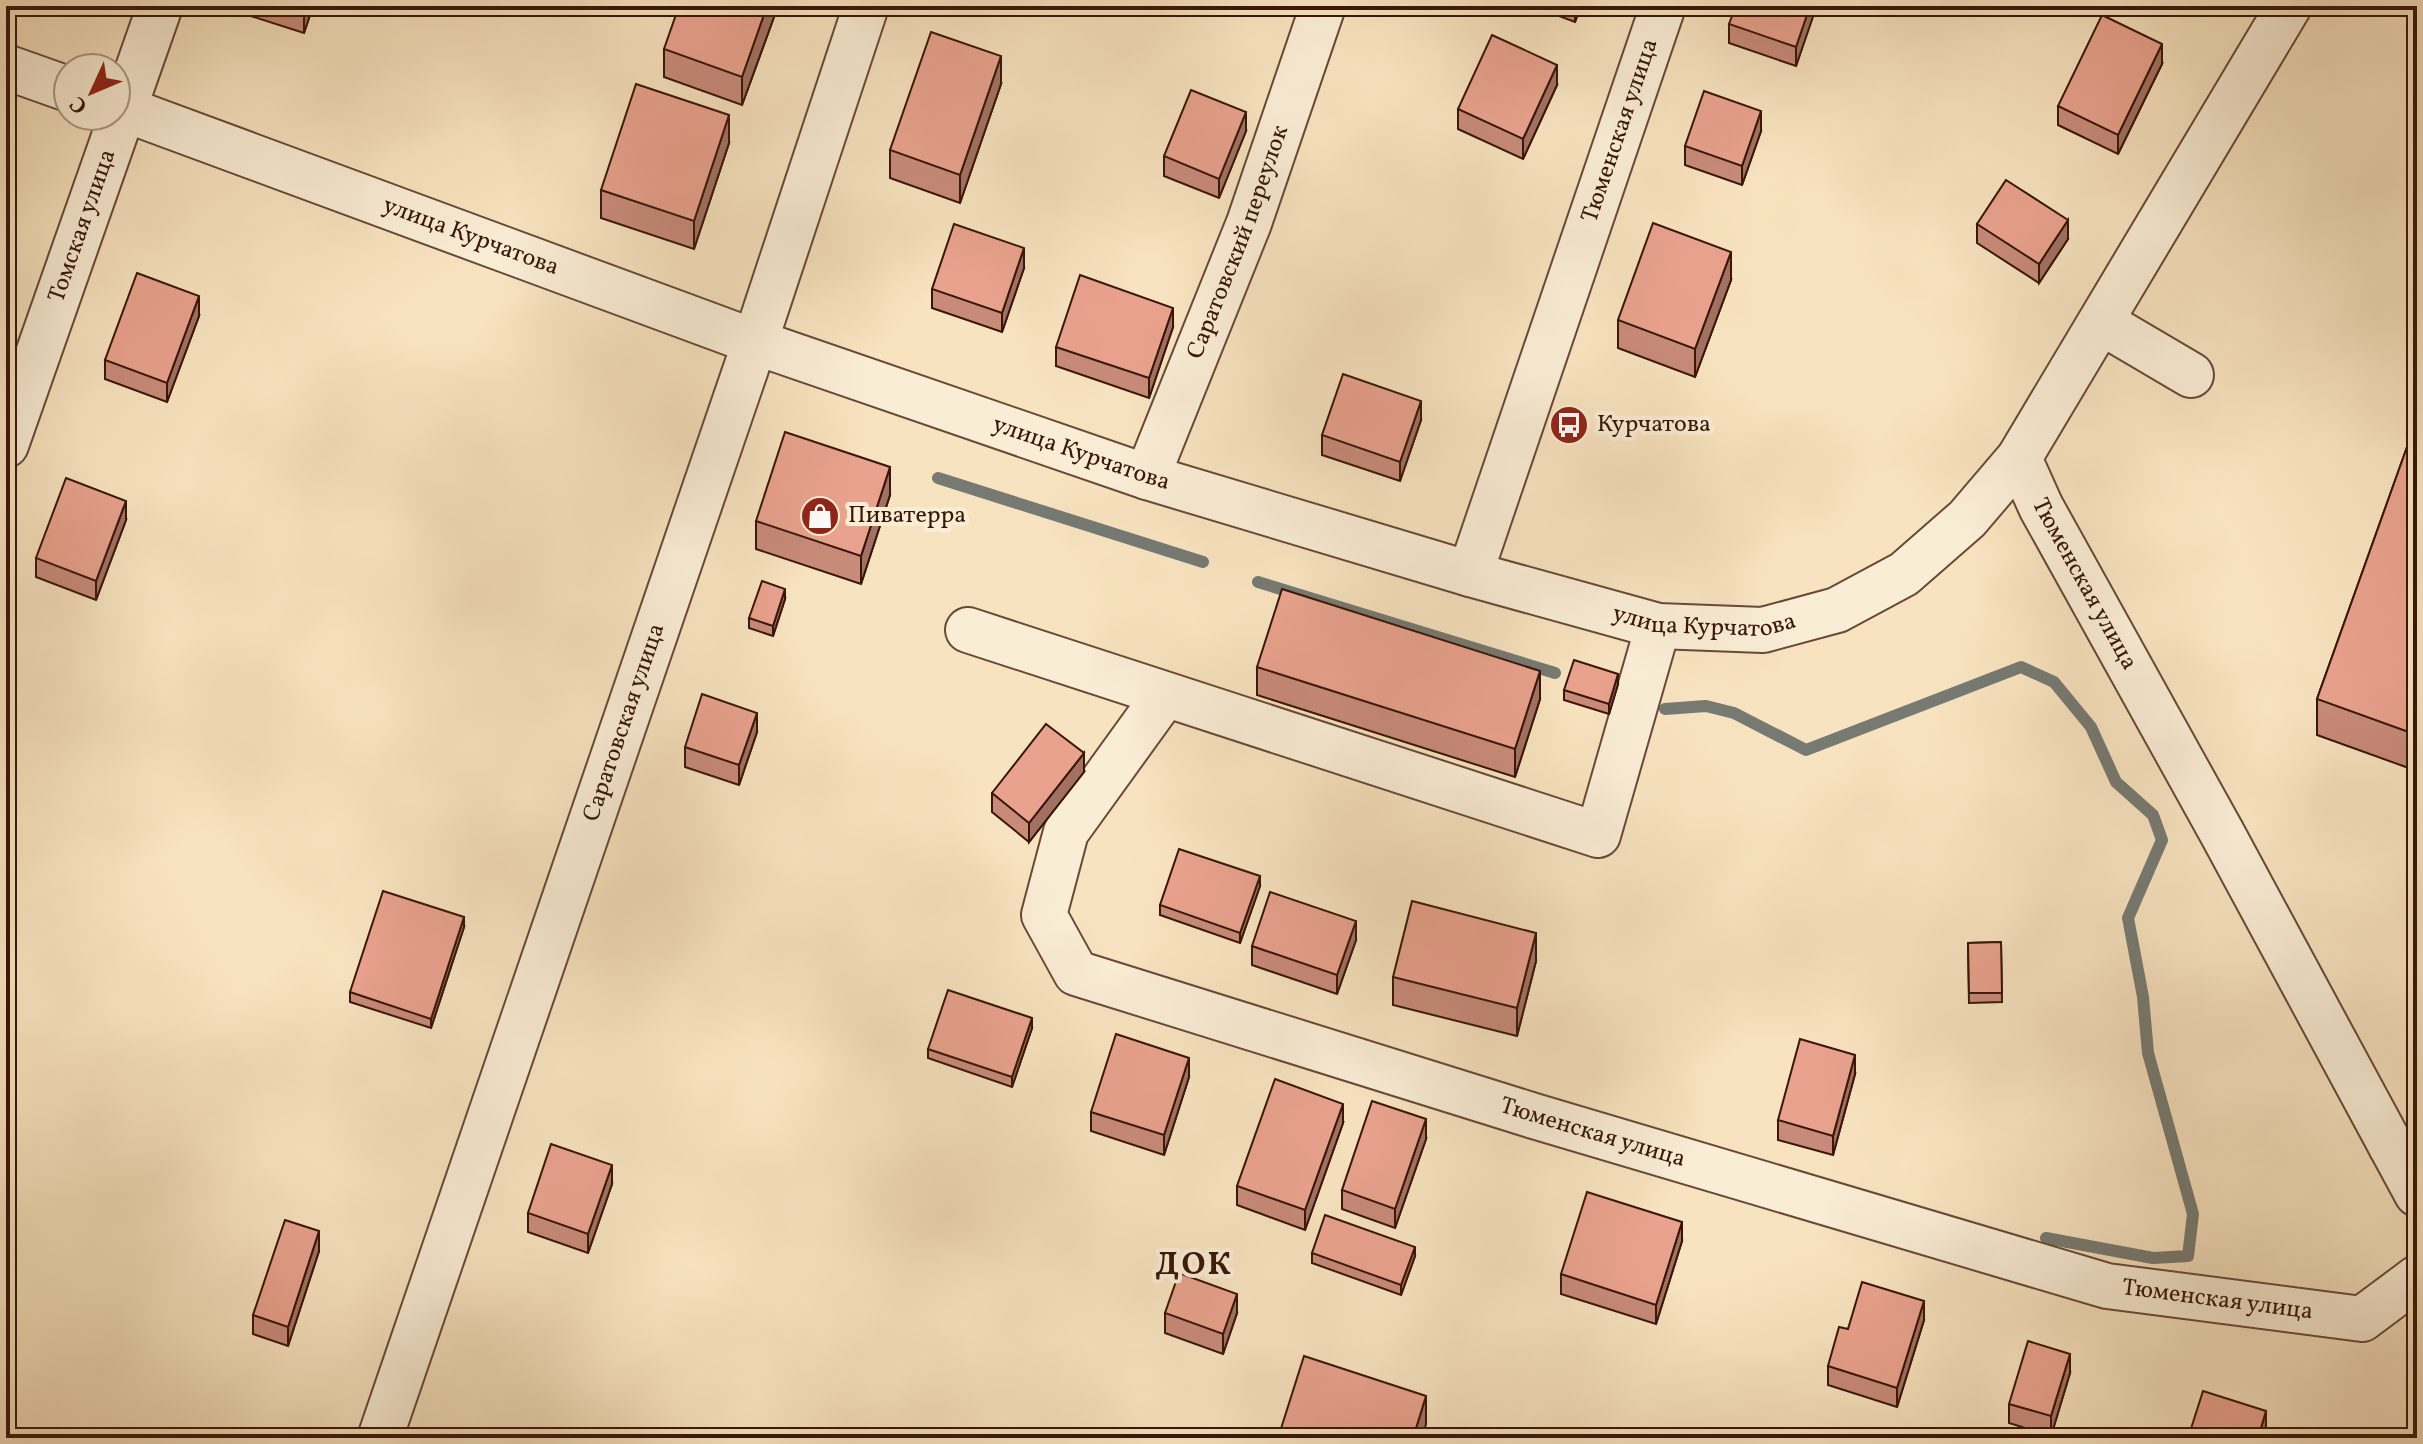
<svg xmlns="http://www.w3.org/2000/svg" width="2423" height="1444" viewBox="0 0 2423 1444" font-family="Vollkorn,serif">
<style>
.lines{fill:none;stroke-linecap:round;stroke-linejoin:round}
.stream{stroke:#767a73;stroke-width:12}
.minor-casing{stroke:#684937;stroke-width:48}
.minor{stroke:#faedd6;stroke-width:44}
.wall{fill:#c88b7a;stroke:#381609;stroke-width:2}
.shaded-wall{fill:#a37163;stroke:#381609;stroke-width:2}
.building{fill:#e9a28e;stroke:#381609;stroke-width:2}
.labels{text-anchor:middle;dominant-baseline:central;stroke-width:8;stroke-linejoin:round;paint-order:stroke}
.street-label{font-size:24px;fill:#381609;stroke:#faedd6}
.poi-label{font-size:24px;fill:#381609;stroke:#faedd6;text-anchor:start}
.district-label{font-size:32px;font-weight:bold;letter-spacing:2px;fill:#381609;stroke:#faedd6}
</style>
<rect width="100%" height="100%" fill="#f8e3c0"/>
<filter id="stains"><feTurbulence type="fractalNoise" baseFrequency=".0025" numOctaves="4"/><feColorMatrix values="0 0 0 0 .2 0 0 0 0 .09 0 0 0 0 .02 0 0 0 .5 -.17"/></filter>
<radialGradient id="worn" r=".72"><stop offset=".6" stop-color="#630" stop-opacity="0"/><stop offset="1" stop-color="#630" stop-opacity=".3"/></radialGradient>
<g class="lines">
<g class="stream">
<path d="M938 478 1203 562"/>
<path d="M1258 582 1555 673"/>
<path d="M1665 709 1706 706 1734 713 1806 750 2021 667 2054 682 2091 727 2116 782 2153 815 2162 840 2128 918 2143 997 2148 1053 2193 1214 2188 1256 2153 1258 2046 1238"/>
</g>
<g class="minor-casing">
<g id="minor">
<path d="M6 67 68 89"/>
<path id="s1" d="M116 106 755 342 1147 477 1470 574 1658 626 1763 630 1837 610 1904 574 1967 519 2019 458 2289 6"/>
<path d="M2101 322 2191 375"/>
<path id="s2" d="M6 445 160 6"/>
<path id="s3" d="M2019 458 2041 507 2222 833 2391 1146 2417 1153"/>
<path id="s4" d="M1147 477 1249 223 1323 6"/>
<path id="s5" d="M1470 574 1663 6"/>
<path d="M968 630 1598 835 1658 626"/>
<path id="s6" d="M1165 695 1066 832 1044 915 1076 973 1534 1116 2107 1286 2362 1319 2417 1278"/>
<path d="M2391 1146 2417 1194"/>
<path id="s7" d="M380 1438 755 342 866 6"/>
</g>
</g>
<use href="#minor" class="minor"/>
</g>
<g class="wall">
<path d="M235 6H313L304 33 235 11Z"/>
<path d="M778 6 742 105 664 77V49Z"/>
<path d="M1532 6H1581L1575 22Z"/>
<path d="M1816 6 1796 66 1729 43V24Z"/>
<path d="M2162 64 2118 154 2058 125V106Z"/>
<path d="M1001 84 960 203 890 178V150Z"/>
<path d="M1557 85 1523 159 1458 129V109Z"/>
<path d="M1246 131 1219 198 1164 176V156Z"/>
<path d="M1761 131 1742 185 1685 165V146Z"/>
<path d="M729 143 694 249 601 218V190Z"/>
<path d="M1977 224 2068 239 2039 283 1977 243Z"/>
<path d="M1024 268 1002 332 932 308V289Z"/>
<path d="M1731 280 1695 377 1618 348V320Z"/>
<path d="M199 316 167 402 105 379V360Z"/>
<path d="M1173 327 1149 398 1056 366V347Z"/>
<path d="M2417 419V771L2317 735V699Z"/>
<path d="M1421 420 1400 481 1322 455V435Z"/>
<path d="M890 495 861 584 756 549V521Z"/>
<path d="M126 520 96 600 36 577V558Z"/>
<path d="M785 599 773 636 749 628V618Z"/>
<path d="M1257 667 1540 699 1515 777 1257 695Z"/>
<path d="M1618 684 1609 714 1564 700V690Z"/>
<path d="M757 732 739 785 685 767V747Z"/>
<path d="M1084 772 1029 842 992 812V793Z"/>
<path d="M1260 886 1240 943 1160 915V905Z"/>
<path d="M464 927 431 1028 350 1002V992Z"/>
<path d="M1356 940 1337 994 1252 965V946Z"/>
<path d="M2001 942 2002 1002 1969 1003 1968 943Z"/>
<path d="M1536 961 1517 1036 1393 1005V977Z"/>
<path d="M1032 1028 1012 1087 928 1058V1049Z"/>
<path d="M1855 1074 1833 1155 1778 1140V1120Z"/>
<path d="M1189 1077 1164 1155 1091 1131V1112Z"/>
<path d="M1343 1123 1305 1230 1237 1205V1186Z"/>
<path d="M1426 1139 1395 1228 1342 1209V1190Z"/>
<path d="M612 1184 588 1253 528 1232V1213Z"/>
<path d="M1682 1241 1656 1324 1561 1294V1274Z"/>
<path d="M319 1251 288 1346 253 1334V1315Z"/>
<path d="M1312 1253 1415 1256 1401 1295 1312 1263Z"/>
<path d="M1165 1313H1237L1223 1354 1165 1333Z"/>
<path d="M1924 1320 1897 1407 1828 1385V1366L1848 1329Z"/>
<path d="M2070 1373 2051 1436 2009 1423V1404Z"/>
</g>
<g class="shaded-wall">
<path d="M304 6H313L304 33Z"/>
<path d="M767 6H778L742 105V77Z"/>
<path d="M1575 6H1581L1575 22Z"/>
<path d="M1810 6H1816V8L1796 66V47Z"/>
<path d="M2162 44V64L2118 154V135Z"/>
<path d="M1001 56V84L960 203V175Z"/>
<path d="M1557 65V85L1523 159V139Z"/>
<path d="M1761 111V131L1742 185V166Z"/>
<path d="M1246 112V131L1219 198V179Z"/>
<path d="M729 115V143L694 249V221Z"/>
<path d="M9 204V232L6 240V212Z"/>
<path d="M2068 220V239L2039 283V264Z"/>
<path d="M1024 248V268L1002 332V313Z"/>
<path d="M1731 252V280L1695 377V349Z"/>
<path d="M199 296V316L167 402V383Z"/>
<path d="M1173 308V327L1149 398V378Z"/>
<path d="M1421 401V420L1400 481V462Z"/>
<path d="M890 467V495L861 584V556Z"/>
<path d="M126 501V520L96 600V581Z"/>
<path d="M785 589V599L773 636V626Z"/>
<path d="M1540 671V699L1515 777V749Z"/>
<path d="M1618 674V684L1609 714V704Z"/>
<path d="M757 713V732L739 785V765Z"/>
<path d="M1084 753V772L1029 842V823Z"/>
<path d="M1260 876V886L1240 943V933Z"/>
<path d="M464 917V927L431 1028V1019Z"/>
<path d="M1356 921V940L1337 994V975Z"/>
<path d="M1536 933V961L1517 1036V1008Z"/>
<path d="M1032 1018V1028L1012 1087V1077Z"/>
<path d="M1855 1055V1074L1833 1155V1136Z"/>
<path d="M1189 1058V1077L1164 1155V1135Z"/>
<path d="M1343 1104V1123L1305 1230V1210Z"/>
<path d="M1426 1119V1139L1395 1228V1209Z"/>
<path d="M612 1165V1184L588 1253V1234Z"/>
<path d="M1682 1222V1241L1656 1324V1305Z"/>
<path d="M319 1231V1251L288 1346V1327Z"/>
<path d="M1415 1247V1256L1401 1295V1285Z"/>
<path d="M1237 1294V1313L1223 1354V1334Z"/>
<path d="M1924 1301V1320L1897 1407V1388Z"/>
<path d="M2070 1354V1373L2051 1436V1416Z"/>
<path d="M1426 1396V1424L1422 1438H1413Z"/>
<path d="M2266 1411V1431L2264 1438H2258Z"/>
</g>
<g class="building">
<path d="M679 6H767L742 77 664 49Z"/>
<path d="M1736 6H1810L1796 47 1729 24Z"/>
<path d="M2102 15 2162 44 2118 135 2058 106Z"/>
<path d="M931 32 1001 56 960 175 890 150Z"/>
<path d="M1492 35 1557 65 1523 139 1458 109Z"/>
<path d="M636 84 729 115 694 221 601 190Z"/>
<path d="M1191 90 1246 112 1219 179 1164 156Z"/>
<path d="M1704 91 1761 111 1742 166 1685 146Z"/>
<path d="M2006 180 2068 220 2039 264 1977 224Z"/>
<path d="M1653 223 1731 252 1695 349 1618 320Z"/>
<path d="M954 224 1024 248 1002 313 932 289Z"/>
<path d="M137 273 199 296 167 383 105 360Z"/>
<path d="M1080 275 1173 308 1149 378 1056 347Z"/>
<path d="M1343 374 1421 401 1400 462 1322 435Z"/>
<path d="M2417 419V735L2317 699Z"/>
<path d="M785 432 890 467 861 556 756 521Z"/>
<path d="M66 478 126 501 96 581 36 558Z"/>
<path d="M762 581 785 589 773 626 749 618Z"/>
<path d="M1282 589 1540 671 1515 749 1257 667Z"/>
<path d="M1574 660 1618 674 1609 704 1564 690Z"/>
<path d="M702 694 757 713 739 765 685 747Z"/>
<path d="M1046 724 1084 753 1029 823 992 793Z"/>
<path d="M1179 849 1260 876 1240 933 1160 905Z"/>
<path d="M383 891 464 917 431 1019 350 992Z"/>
<path d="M1270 892 1356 921 1337 975 1252 946Z"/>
<path d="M1412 901 1536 933 1517 1008 1393 977Z"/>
<path d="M2001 942 2002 993H1969L1968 943Z"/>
<path d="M948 990 1032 1018 1012 1077 928 1049Z"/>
<path d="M1116 1034 1189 1058 1164 1135 1091 1112Z"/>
<path d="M1800 1039 1855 1055 1833 1136 1778 1120Z"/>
<path d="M1275 1079 1343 1104 1305 1210 1237 1186Z"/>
<path d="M1372 1101 1426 1119 1395 1209 1342 1190Z"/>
<path d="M551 1144 612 1165 588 1234 528 1213Z"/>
<path d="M1587 1192 1682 1222 1656 1305 1561 1274Z"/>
<path d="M1325 1215 1415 1247 1401 1285 1312 1253Z"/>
<path d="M285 1220 319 1231 288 1327 253 1315Z"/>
<path d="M1179 1273 1237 1294 1223 1334 1165 1313Z"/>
<path d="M1862 1282 1924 1301 1897 1388 1828 1366 1839 1327 1848 1329Z"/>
<path d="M2028 1341 2070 1354 2051 1416 2009 1404Z"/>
<path d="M1304 1356 1426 1396 1413 1438H1278Z"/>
<path d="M2203 1391 2266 1411 2258 1438H2188Z"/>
<path d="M883 1429 907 1438H880Z"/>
</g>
<defs>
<g id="bus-disc" transform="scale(2)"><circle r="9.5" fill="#8f2418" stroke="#faedd6"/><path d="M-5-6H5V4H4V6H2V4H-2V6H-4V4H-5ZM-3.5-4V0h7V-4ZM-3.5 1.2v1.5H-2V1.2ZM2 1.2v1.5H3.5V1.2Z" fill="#fff"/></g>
<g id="shop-disc" transform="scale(2)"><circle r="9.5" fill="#8f2418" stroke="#faedd6"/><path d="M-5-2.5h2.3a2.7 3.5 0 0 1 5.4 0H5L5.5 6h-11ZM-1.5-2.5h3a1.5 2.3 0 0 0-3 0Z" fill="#fff"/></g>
</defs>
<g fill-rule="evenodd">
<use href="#bus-disc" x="1569" y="425"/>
<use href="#shop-disc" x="820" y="516"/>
</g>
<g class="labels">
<g class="street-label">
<text stroke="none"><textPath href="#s5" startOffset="468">Тюменская улица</textPath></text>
<text stroke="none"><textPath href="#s2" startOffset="232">Томская улица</textPath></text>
<text stroke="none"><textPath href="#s1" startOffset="378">улица Курчатова</textPath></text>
<text stroke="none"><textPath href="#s4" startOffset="252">Саратовский переулок</textPath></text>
<text stroke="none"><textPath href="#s1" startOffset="1026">улица Курчатова</textPath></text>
<text stroke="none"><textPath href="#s3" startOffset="142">Тюменская улица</textPath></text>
<text stroke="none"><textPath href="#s1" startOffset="1674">улица Курчатова</textPath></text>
<text stroke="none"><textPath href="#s7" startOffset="756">Саратовская улица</textPath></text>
<text stroke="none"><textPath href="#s6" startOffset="862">Тюменская улица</textPath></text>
<text stroke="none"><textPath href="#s6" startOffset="1510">Тюменская улица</textPath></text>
</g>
<g class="poi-label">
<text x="1597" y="425">Курчатова</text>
<text x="848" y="516">Пиватерра</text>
</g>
<g class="district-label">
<text x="1194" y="1266">ДОК</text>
</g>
</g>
<rect width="2423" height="1444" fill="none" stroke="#f8e3c0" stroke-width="32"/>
<rect x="8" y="8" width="2407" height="1428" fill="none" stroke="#381609" stroke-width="4"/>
<rect x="16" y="16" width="2391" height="1412" fill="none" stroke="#381609" stroke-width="2"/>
<g transform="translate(92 92) rotate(226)"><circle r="38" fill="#faedd6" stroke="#ac9784" stroke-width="2"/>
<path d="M0-6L14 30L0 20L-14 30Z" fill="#8f2418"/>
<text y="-12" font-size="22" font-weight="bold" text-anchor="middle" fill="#381609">С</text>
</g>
<rect width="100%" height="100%" filter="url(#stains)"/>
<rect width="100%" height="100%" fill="url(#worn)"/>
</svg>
